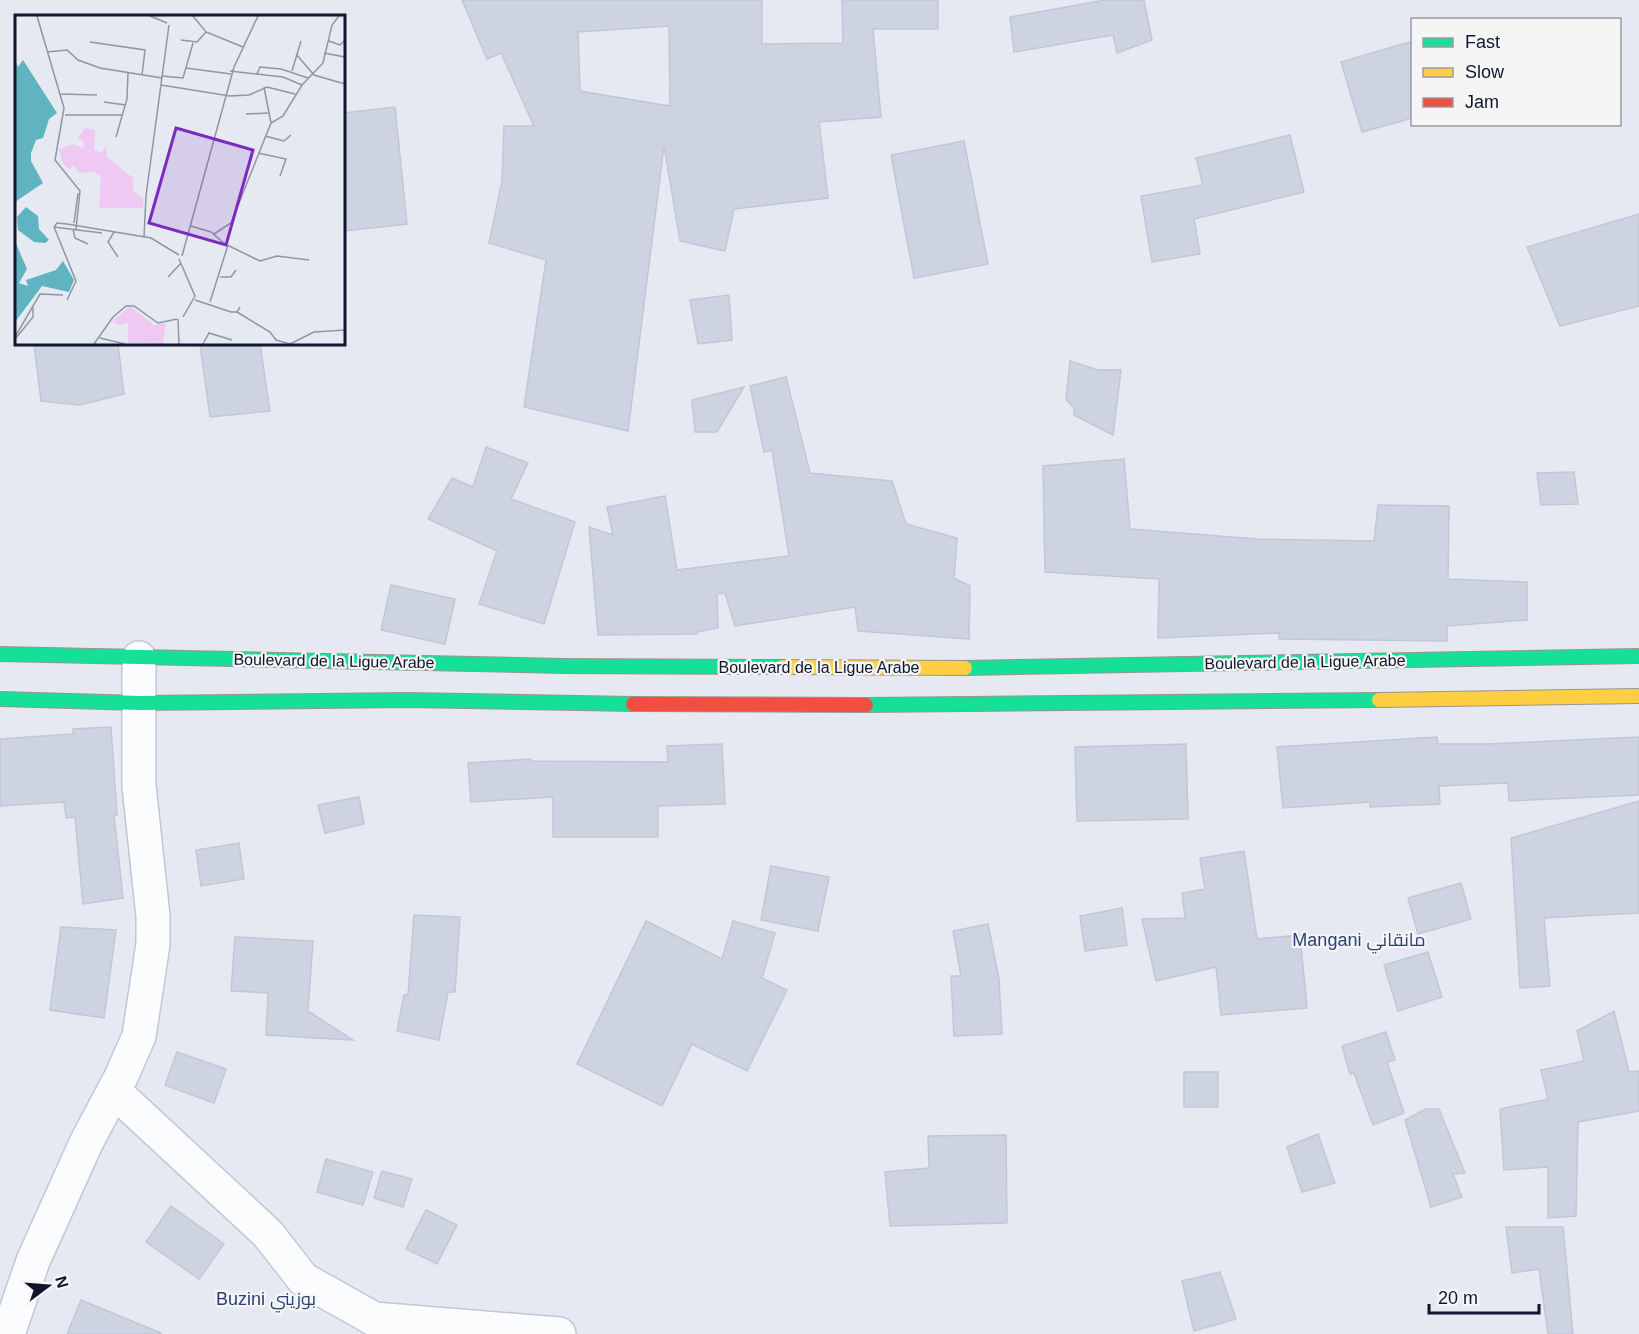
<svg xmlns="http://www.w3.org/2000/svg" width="1639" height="1334" viewBox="0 0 1639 1334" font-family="Arial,Cairo,sans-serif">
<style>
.building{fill:#ced3e1;stroke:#c1c7d7;stroke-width:1.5;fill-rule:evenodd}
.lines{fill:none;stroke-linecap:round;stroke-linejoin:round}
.street-casing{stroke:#c1c7d7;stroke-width:36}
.fast-casing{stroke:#98958c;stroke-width:16}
.slow-casing{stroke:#98958c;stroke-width:16}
.jam-casing{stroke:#98958c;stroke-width:16}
.street{stroke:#fbfcfd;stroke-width:33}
.fast{stroke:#16e098;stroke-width:14}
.slow{stroke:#ffcf43;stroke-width:14}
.jam{stroke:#f24e42;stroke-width:14}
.labels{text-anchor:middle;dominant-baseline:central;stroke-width:4.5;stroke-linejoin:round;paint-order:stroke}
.street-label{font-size:16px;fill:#0e172f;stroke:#f5f5f5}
.neighbourhood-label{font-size:18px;fill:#2c4078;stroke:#f5f5f5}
.inset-road{fill:none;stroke:#9095a3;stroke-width:1.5}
.view{fill:#7b2cbf;fill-opacity:0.15;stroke:#7b2cbf;stroke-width:3}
.inset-edge{fill:none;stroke:#0e172f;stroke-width:3}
</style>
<rect width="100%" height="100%" fill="#e6e9f1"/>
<g class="building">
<path d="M462 0H762V44L843 43 842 0H938V29H873L881 117 819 122 828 198 734 209 725 251 680 241 664 146 628 431 524 407 546 260 489 243 502 181 504 126H534L501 53 487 59ZM669 26 670 106 580 91 578 32Z"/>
<path d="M1105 0H1144L1152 40 1117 53 1113 35 1014 52 1010 17Z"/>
<path d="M1413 41V118L1362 132 1341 62Z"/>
<path d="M395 107 407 224 344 231V113Z"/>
<path d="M1290 135 1304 192 1194 219 1200 254 1152 262 1141 196 1203 185 1196 158Z"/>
<path d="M964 141 988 264 914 278 891 155Z"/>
<path d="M1639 214V306L1560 326 1527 247Z"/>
<path d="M729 295 732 340 698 344 690 300Z"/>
<path d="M34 344H118L124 394 80 405 41 401Z"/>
<path d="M200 344H260L270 411 210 417Z"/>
<path d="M1070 361 1098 370H1121L1113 435 1074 415V408L1066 399Z"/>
<path d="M786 377 810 473 892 481 906 524 957 538 954 578 970 586 969 639 858 631 855 607 735 626 725 593 717 594 718 628 696 632 697 634 598 635 589 527 613 535 607 507 665 496 677 570 789 556 772 450 764 452 750 386Z"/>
<path d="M744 387 717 432H695L692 400Z"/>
<path d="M486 447 528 463 511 499 575 522 544 624 479 604 497 551 428 519 452 478 473 487Z"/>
<path d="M1124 459 1130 529 1257 539 1374 541 1378 505 1449 506 1448 579 1527 582V620L1447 626V641L1279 639V633L1158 638 1159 579 1045 572 1043 466Z"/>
<path d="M1574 472 1578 504 1541 505 1537 473Z"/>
<path d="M391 585 455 599 445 644 381 630Z"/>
<path d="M111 727 117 815H114L123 898 83 904 75 817 66 818 64 802 0 806V739L73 734V729Z"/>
<path d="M1437 737 1438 744H1488L1639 737V795L1509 801 1508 783 1439 786 1440 804 1370 807V802L1283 808 1277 747Z"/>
<path d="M722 744 725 804 658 806V837H553V797L471 802 468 763 531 759V761L668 762 667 746Z"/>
<path d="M1186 744 1188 819 1077 821 1075 747Z"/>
<path d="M359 797 364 824 325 833 318 805Z"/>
<path d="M1639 801V913L1544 918 1550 986 1520 988 1511 838Z"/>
<path d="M239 843 244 879 201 886 196 850Z"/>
<path d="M1244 851 1257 939 1300 935 1307 1008 1221 1015 1216 967 1156 981 1142 919 1185 918 1182 893 1205 889 1200 858Z"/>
<path d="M771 866 829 877 818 931 761 920Z"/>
<path d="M1461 883 1471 919 1418 934 1408 898Z"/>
<path d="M1122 908 1127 945 1085 951 1080 916Z"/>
<path d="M414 915 460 917 455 992H448L439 1040 397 1031 404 995H408Z"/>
<path d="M646 921 722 959 733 921 775 933 762 978 787 990 747 1071 692 1044 662 1106 577 1064Z"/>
<path d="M988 924 999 979 1002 1034 954 1036 951 976H961L953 931Z"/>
<path d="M61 927 116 930 104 1018 50 1010Z"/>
<path d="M235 937 313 941 308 1011 353 1040 266 1035 268 993 231 991Z"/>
<path d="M1428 952 1442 997 1398 1011 1384 965Z"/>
<path d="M1614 1011 1629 1072 1639 1071V1111L1578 1122 1576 1216 1548 1218V1167L1504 1170 1500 1109 1548 1099 1541 1070 1584 1061 1577 1031Z"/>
<path d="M1386 1032 1395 1060 1387 1062 1404 1113 1373 1125 1354 1073 1350 1074 1342 1046Z"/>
<path d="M177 1052 226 1069 214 1103 165 1085Z"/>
<rect x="1184" y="1072" width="34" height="35"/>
<path d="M1426 1109H1439L1465 1173 1453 1174 1462 1197 1431 1207 1405 1120Z"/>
<path d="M1318 1134 1335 1183 1302 1192 1287 1147Z"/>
<path d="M1006 1135 1007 1223 890 1226 885 1172 929 1168 928 1136Z"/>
<path d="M326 1159 373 1172 363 1205 317 1192Z"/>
<path d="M382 1171 412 1179 403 1207 374 1198Z"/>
<path d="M171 1206 224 1244 199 1279 146 1242Z"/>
<path d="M426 1210 457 1225 437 1264 406 1249Z"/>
<path d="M1506 1227H1563L1573 1334H1548L1539 1269 1512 1273Z"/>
<path d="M1220 1272 1236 1319 1194 1331 1182 1281Z"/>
<path d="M81 1300 161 1333 160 1334H67Z"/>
</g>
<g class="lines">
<g class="street-casing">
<g id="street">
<path d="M114 1091 268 1234 303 1279 374 1319 559 1334"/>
<path d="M8 1334 33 1261 86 1143 121 1077 139 1036 153 944V916L139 786V658"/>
</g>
</g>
<g class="fast-casing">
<g id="fast">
<path d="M0 654 563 666 783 667"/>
<path d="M965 668 1639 656"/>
<path d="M0 699 140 703 407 700 633 704"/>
<path d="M866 705 1379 700"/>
</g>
</g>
<g class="slow-casing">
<g id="slow">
<path d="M783 667 965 668"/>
<path d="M1379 700 1639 696"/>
</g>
</g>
<g class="jam-casing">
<path id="jam" d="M633 704 866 705"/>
</g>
<use href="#street" class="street"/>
<use href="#fast" class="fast"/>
<use href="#slow" class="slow"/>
<use href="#jam" class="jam"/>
</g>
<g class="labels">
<g class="street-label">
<text transform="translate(334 661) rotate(1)">Boulevard de la Ligue Arabe</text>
<text transform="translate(1305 662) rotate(-1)">Boulevard de la Ligue Arabe</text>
<text x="819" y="667">Boulevard de la Ligue Arabe</text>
</g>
<g class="neighbourhood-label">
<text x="1359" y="940">Mangani مانقاني</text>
<text x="266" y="1299">Buzini بوزيني</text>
</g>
</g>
<g transform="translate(15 15)">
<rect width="330" height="330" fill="#e6e9f1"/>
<path d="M70 113 80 115 79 135 86 138 92 131V142L118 163V176L129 184 128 193H84L86 161 78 157 65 158 58 150 55 155 48 149 44 134 58 129 68 133 69 127 63 123ZM115 291 139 310 151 308 148 329 113 328V308L105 310 97 307Z" fill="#efc9f3"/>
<path d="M0 45 3 52 8 45 42 98 34 104 28 123 21 125 16 138V146L28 168 0 187ZM11 192 23 201 24 214 34 225 30 228 19 227 3 215 2 202ZM0 226 12 254 4 268 13 271 11 265 41 255 48 246 59 265 54 277 27 271 0 307Z" fill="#60b4c1"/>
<path class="inset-road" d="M22 1 49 93 40 145 65 176 61 214M135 1 152 8M178 1 191 17 228 32M166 25 182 27 191 17M314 26 325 30 330 25M75 27 130 35 127 60M32 37 52 35 63 45 85 53 147 63M309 38 330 42M281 39 299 60 330 69M171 53 216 59M215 56 268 62 287 70M277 56 286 26M242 59 245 52 266 54 293 63M147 61 168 63 178 28M146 70 215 81 234 80 252 72 280 79M249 72 256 108M45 79 82 80M89 87 111 90M231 99 253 98M50 100H107M250 121 269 126 276 120M101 122 112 84 113 58M243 138 271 144 265 161M59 208 63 178M176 211 196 217 210 229 245 246 262 241 294 245M39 212 42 208 52 209 136 223 164 240M39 212 87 218M39 212 61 266 52 285M58 214 60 223 73 229M99 217 93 227 103 242M199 219 216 208 256 108 268 101 287 70 308 48 317 10 324 1M129 222 131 181 154 10M167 241 219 52 243 1M164 244 180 281 168 302M153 262 166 248M205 262H216L221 255M180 285 216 297H222L225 292M195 287 213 230M222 297 255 317 261 325 275 329 299 317 330 315M163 304 164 329M0 322 25 279 48 280M1 323 18 302V293M85 323 110 329M79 329 98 302 111 291H119L143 308 162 304M188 329 194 318 217 325"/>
<path class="view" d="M161 113 238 135 211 230 134 208Z"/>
<rect width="330" height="330" class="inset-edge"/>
</g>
<rect x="1411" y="18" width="210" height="108" fill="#f5f5f5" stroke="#999ca6" stroke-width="1.5"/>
<rect x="1423" y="38" width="30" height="9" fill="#16e098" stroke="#999ca6" stroke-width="1.5"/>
<text x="1465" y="48" font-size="18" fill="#0e172f">Fast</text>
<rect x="1423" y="68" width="30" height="9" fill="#ffcf43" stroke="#999ca6" stroke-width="1.5"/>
<text x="1465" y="78" font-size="18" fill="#0e172f">Slow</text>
<rect x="1423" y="98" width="30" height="9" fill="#f24e42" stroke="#999ca6" stroke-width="1.5"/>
<text x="1465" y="108" font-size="18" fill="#0e172f">Jam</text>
<g transform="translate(48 1286) rotate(74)" stroke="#f5f5f5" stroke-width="4.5" paint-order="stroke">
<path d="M0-4.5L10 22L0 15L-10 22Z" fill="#0e172f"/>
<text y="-9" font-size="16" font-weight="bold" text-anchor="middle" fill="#0e172f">N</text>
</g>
<path d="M1429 1304v9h110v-9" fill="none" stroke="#0e172f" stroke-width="3"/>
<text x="1438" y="1304" font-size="18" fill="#0e172f" stroke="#f5f5f5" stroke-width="4.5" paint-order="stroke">20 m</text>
</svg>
